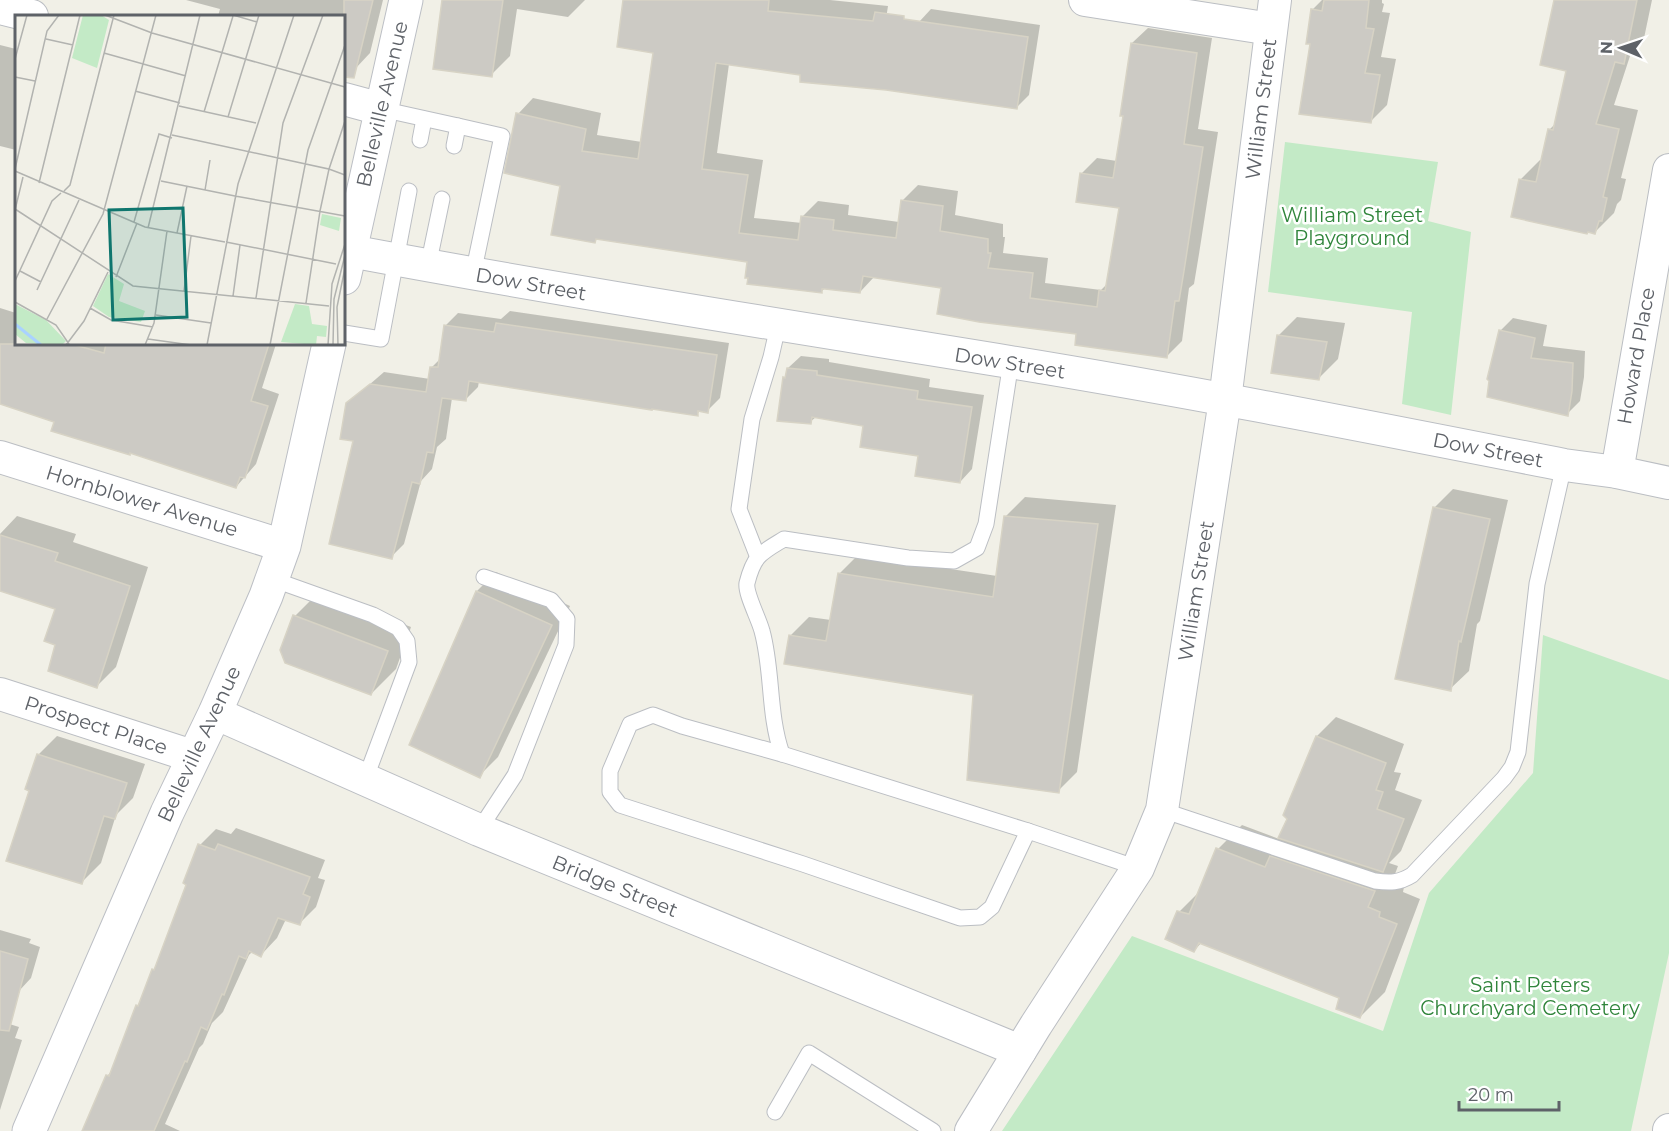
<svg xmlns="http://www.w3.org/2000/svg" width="1669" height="1131" viewBox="0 0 1669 1131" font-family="Montserrat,sans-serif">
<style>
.green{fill:#c3eac6}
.shadow{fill:#0003}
.building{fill:#cccac4;stroke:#d7d3c5;stroke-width:1.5}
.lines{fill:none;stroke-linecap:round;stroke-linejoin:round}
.service-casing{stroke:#bbbec3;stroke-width:17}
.minor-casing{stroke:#bbbec3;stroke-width:34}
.secondary-casing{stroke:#bcbfc5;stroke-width:35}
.service{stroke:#fff;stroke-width:15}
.minor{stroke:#fff;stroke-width:32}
.secondary{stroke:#fff;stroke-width:33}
.labels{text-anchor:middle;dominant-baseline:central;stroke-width:5;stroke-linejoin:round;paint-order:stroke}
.street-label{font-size:20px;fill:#5e6268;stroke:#fff}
.park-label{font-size:20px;fill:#30853b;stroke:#fff}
.inset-river{fill:none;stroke:#a9d2ff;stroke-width:3}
.inset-road{fill:none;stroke:#b2b3b0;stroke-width:1.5}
.view{fill:#0f766e;fill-opacity:0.15;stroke:#0f766e;stroke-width:3}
.inset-edge{fill:none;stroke:#5e6268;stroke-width:3}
</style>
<rect width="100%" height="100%" fill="#f1f0e7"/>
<g class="green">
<path d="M1285 142 1438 162 1428 221 1471 232 1451 415 1402 404 1412 312 1268 292Z"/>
<path d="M1543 635 1669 680V953L1631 1131H1002L1132 936 1383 1031 1429 893 1533 773Z"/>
</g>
<g class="shadow">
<path d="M186 0H383L370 53 355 69 344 66V16H218L220 9Z"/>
<path d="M444 0H585L568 17 517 9 510 56 491 75Z"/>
<path d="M625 0H830L888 6 878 71 802 74 729 64 717 153 763 160 754 218 802 223V217L818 201 849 205 848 215 899 222 902 201 918 185 958 191 955 215 1003 224V237H1005L1003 253 1048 258 1045 283 1101 290 1108 283 1121 207 1081 174 1097 158 1117 161 1132 43 1148 28 1212 38 1198 129 1218 132 1199 254 1194 284 1189 288 1182 341 1166 357 1078 333 943 286 875 276 860 292 826 287 821 292 749 260 598 238 595 241 518 114 533 98 601 113 597 135 642 142 655 51Z"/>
<path d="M1322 0H1382V3L1384 4 1382 12 1390 13 1381 57 1396 59 1387 105 1370 122 1312 43V10Z"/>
<path d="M1556 0H1652L1643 43 1630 56 1614 105 1638 110 1621 178 1626 179 1621 200 1617 204 1614 213 1595 232 1521 179 1540 160 1543 161 1549 130 1556 123 1568 70Z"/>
<path d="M931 9 1040 25 1029 95 1016 108 919 22Z"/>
<path d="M0 45 16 49V150L0 146Z"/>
<path d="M0 308 16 313V344H124L154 352 156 344H276L262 388 279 394 256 464 236 487 56 421 0 403Z"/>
<path d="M510 311 729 343 720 398 707 411 701 410 697 414 479 381 478 387 465 400 452 398 446 439 437 447 432 469 421 481 404 544 391 557 355 439 347 404 384 372 430 379 432 367 441 358 445 326 458 313 501 319Z"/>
<path d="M1297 317 1345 323 1338 359 1319 378 1278 336Z"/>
<path d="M1513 318 1547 325 1543 346 1585 351 1584 377 1580 401 1567 414 1500 331Z"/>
<path d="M801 356 829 359V362L930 379 929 387 984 395 972 469 960 482 920 455 865 425 816 417 810 422 784 378 787 375 788 368Z"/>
<path d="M1453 489 1508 500 1480 621 1477 624 1469 671 1450 689 1434 508Z"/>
<path d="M1025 497 1116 505 1077 772 1058 791 975 694 790 636 809 617 831 620 839 574 858 555 997 576 1006 516Z"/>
<path d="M17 516 76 534 73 542 148 567 116 667 97 686 57 644V608L0 589V534Z"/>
<path d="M496 572 570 606 498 757 479 776 411 744 477 591Z"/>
<path d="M319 592 411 627 396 669 371 694 295 616Z"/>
<path d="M1336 717 1404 744 1394 772 1401 773 1395 790 1422 800 1401 851 1389 863 1398 866 1392 882 1404 887 1403 892 1420 899 1385 992 1360 1017 1341 998 1202 942 1194 951 1179 912 1201 890 1218 849 1242 825 1279 839 1288 818 1317 736Z"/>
<path d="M57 736 145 764 133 798 116 815 101 863 82 882 31 790 38 755Z"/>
<path d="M236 828 325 860 318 878 325 880 316 907 299 924 286 919 277 938 261 955 253 951 249 955 223 1012 212 1023 203 1044 199 1048 165 1124 180 1131H83L107 1076 112 1071 153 970 158 965 188 884 200 845 216 829 231 834Z"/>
<path d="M0 930 31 939 29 943 40 947 31 978 19 991 0 989Z"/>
<path d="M0 1021 19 1027 15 1038 22 1040 0 1110Z"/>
</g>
<g class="building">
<path d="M344 0H373L354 78 344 77Z"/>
<path d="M442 0H503L492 77 433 69Z"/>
<path d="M623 0H769L768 11 873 21 875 12 904 16V19L1028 37 1017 109 886 90 800 82V75L716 63 702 169 748 175 739 233 798 240 801 216 834 220 833 230 896 238 901 200 943 206 940 231 988 239V253H991L988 268 1033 273 1030 298 1097 307 1099 290 1105 291 1119 208 1076 202 1080 173 1113 178 1123 116H1120L1131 43 1197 53 1184 144 1203 147 1184 271 1179 301H1175L1167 358 1075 345 1076 334 979 322 937 314 941 288 863 276 860 293 825 289H822V293L747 284 748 278H745L747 262 596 239 595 243 551 235 560 186 504 173 516 113 586 129 582 151 638 159 653 53 617 47Z"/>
<path d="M1324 0H1369L1366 28 1374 29 1365 73 1380 75 1371 123 1299 114 1310 44H1306L1311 9 1322 11Z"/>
<path d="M1554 0H1637L1624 64 1615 62 1596 124 1619 129 1603 197 1607 198 1602 221H1599L1595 234 1588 232 1587 234 1511 217 1519 179 1536 182 1548 129 1553 130 1566 71 1540 65Z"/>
<path d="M496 323 717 355 708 413 698 411V416L652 409V410L469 381 466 401 442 398 433 453 427 452 420 484 412 482 392 559 329 544 353 441 340 439 346 403 370 384 426 392 430 367H438L444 325 494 332Z"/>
<path d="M1499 330 1535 338 1531 358 1573 363 1572 391 1568 416 1487 397 1489 381 1487 379Z"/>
<path d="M1277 335 1327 342 1319 380 1271 373Z"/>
<path d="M0 344H71L104 353 106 344H269L251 401 268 406 245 478 240 477 236 488 130 453V455L51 431 54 422 0 404Z"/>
<path d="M787 368 817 371V375L918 391 917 399 972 407 960 483 915 476 918 456 860 447 863 426 812 417 811 424 777 421 783 377 785 378Z"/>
<path d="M1433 507 1490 519 1461 642 1459 641 1451 691 1395 679Z"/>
<path d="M1004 516 1098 524 1059 793 967 780 973 695 784 664 789 635 826 641 838 573 993 597Z"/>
<path d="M0 535 58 553 55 561 130 586 97 688 48 671 55 645 44 641 55 609 0 591Z"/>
<path d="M476 591 552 625 480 778 409 745Z"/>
<path d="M293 615 388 651 371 695 285 663 280 650Z"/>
<path d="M1316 736 1386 763 1376 790 1383 792 1377 809 1404 819 1383 872 1278 838 1287 819 1283 815Z"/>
<path d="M37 754 127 783 115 819 104 816 82 884 6 861 29 791 25 789Z"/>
<path d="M198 844 215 850 218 844 310 877 303 894 310 897 300 925 278 918 261 957 249 951 246 959 239 956 224 995 222 994 207 1030 201 1027 187 1062 185 1061 154 1131H82L106 1075 109 1076 136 1005 138 1006 152 969 154 970 186 885 183 883Z"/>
<path d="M1216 848 1265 867 1270 856 1375 891 1368 907 1380 912 1379 917 1397 924 1360 1018 1336 1009 1339 998 1199 943 1194 952 1165 939 1177 911 1189 914Z"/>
<path d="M0 951 28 959 9 1031 0 1030Z"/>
</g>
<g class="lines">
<g class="service-casing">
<g id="service">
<path d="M381 109 458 126 454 146"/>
<path d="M458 126 502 136 473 274"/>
<path d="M420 140 424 119"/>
<path d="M428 266 442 199"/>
<path d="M344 333 381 339 409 191"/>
<path d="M1011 362 986 524 977 548 954 561 908 558 784 539C761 553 754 555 747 583 745 593 759 619 762 631 773 671 768 714 782 754L1028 831 1138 868"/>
<path d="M757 555 739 509 752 419 771 357 778 326"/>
<path d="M272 579 373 615 398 628 407 641 409 662 365 780"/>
<path d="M782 754 682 726 653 715 630 724 610 771V792L620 805 803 864 960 918 980 917 992 907 1028 831"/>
<path d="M1162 810 1375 881C1390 883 1399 883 1412 875L1504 778 1512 767 1518 752 1537 584 1564 465"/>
<path d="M479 830 515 775 566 645 567 619 551 600 484 577"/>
<path d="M775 1112 809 1053 933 1131"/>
</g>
</g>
<g class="minor-casing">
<g id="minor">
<path d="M1085 0 1271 29"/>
<path d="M0 8 32 16"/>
<path d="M344 99 381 109"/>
<path d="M350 251C569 292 789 326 1010 362 1195 392 1380 429 1564 465L1617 472 1669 483"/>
<path d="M0 457 284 546"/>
<path d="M1617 472 1669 170"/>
<path d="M0 694 192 756"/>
<path d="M215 713 479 830 1020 1051"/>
<path d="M971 1131 1036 1025 1138 868 1162 810 1225 400 1275 0"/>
<path d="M1669 1131V1130"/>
</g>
</g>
<g class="secondary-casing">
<g id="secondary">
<path d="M344 278 406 0"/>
<path d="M29 1131 167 813 215 713 266 596 284 546 329 344"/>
</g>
</g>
<use href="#service" class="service"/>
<use href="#minor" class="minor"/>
<use href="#secondary" class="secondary"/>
</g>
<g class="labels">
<g class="street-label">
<text transform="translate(382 104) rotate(-77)">Belleville Avenue</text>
<text transform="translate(1261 109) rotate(-83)">William Street</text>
<text transform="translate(531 284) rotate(10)">Dow Street</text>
<text transform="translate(1636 356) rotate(-80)">Howard Place</text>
<text transform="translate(1010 363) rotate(9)">Dow Street</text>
<text transform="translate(1488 450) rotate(11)">Dow Street</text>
<text transform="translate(142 501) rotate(17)">Hornblower Avenue</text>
<text transform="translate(1196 591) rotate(-81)">William Street</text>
<text transform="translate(96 725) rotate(18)">Prospect Place</text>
<text transform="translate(199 744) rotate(-65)">Belleville Avenue</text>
<text transform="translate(615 886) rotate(22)">Bridge Street</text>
</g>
<g class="park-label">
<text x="1352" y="215">William Street<tspan x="1352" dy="23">Playground</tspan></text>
<text x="1530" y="985">Saint Peters<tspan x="1530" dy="23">Churchyard Cemetery</tspan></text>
</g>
</g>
<g transform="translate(15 15)">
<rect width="330" height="330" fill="#f1f0e7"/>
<path d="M68 0H86L94 5 82 53 57 43ZM307 199 326 203 324 216 305 210ZM93 259 109 269 104 286 130 296 126 307 94 302 78 291ZM0 289 31 305 51 326 47 330 11 328 0 319ZM280 289 294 291 297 309 312 311 311 322 302 321 301 330 266 327Z" fill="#c3eac6"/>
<path class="inset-river" d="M0 309 26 330"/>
<path class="inset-road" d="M90 0 137 18 330 72M218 0 242 7M31 24 58 30M89 38 171 61M0 44 12 0M0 62 20 66M120 76 165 88M164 91 241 108M189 97 218 1M213 102 244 0M157 120 314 154 330 106M0 154 32 16 44 0M0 156 130 212 210 227M146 166 220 181M24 168 65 0M190 175 195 145M49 176 55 170 99 0M220 181 330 201M0 194 118 271 314 291M0 195 8 162M305 196 314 154 330 160M119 207 144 119 157 123M133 213 185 0M162 218 172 171M211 227 321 249M5 256 26 267M101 262 122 208M0 266 37 186 46 178M22 275 64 185M169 276 176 221M218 281 225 230M241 283 268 108 308 0M0 287 41 310 54 329M291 288 305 196M75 293 96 305 138 312M141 300 196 308M32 304 88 199 141 0M133 324 176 330M51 330 69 306 93 257M130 330 139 308 152 216M192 330 223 169 279 0M255 330 293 135 330 30M313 330 317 269 330 229M318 330 319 284 330 240M323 330 322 292 330 253"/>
<path class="view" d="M168 193 172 302 98 305 94 195Z"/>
<rect width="330" height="330" class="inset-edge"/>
</g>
<g transform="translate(1621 48) rotate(272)" stroke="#ffffff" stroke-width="4.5" paint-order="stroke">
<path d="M0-4.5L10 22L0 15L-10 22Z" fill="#5e6268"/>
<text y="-9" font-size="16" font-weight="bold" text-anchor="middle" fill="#5e6268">N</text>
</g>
<path d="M1459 1101v9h100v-9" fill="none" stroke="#5e6268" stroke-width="3"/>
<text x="1468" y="1101" font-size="18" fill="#5e6268" stroke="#ffffff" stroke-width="4.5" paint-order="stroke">20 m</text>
</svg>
